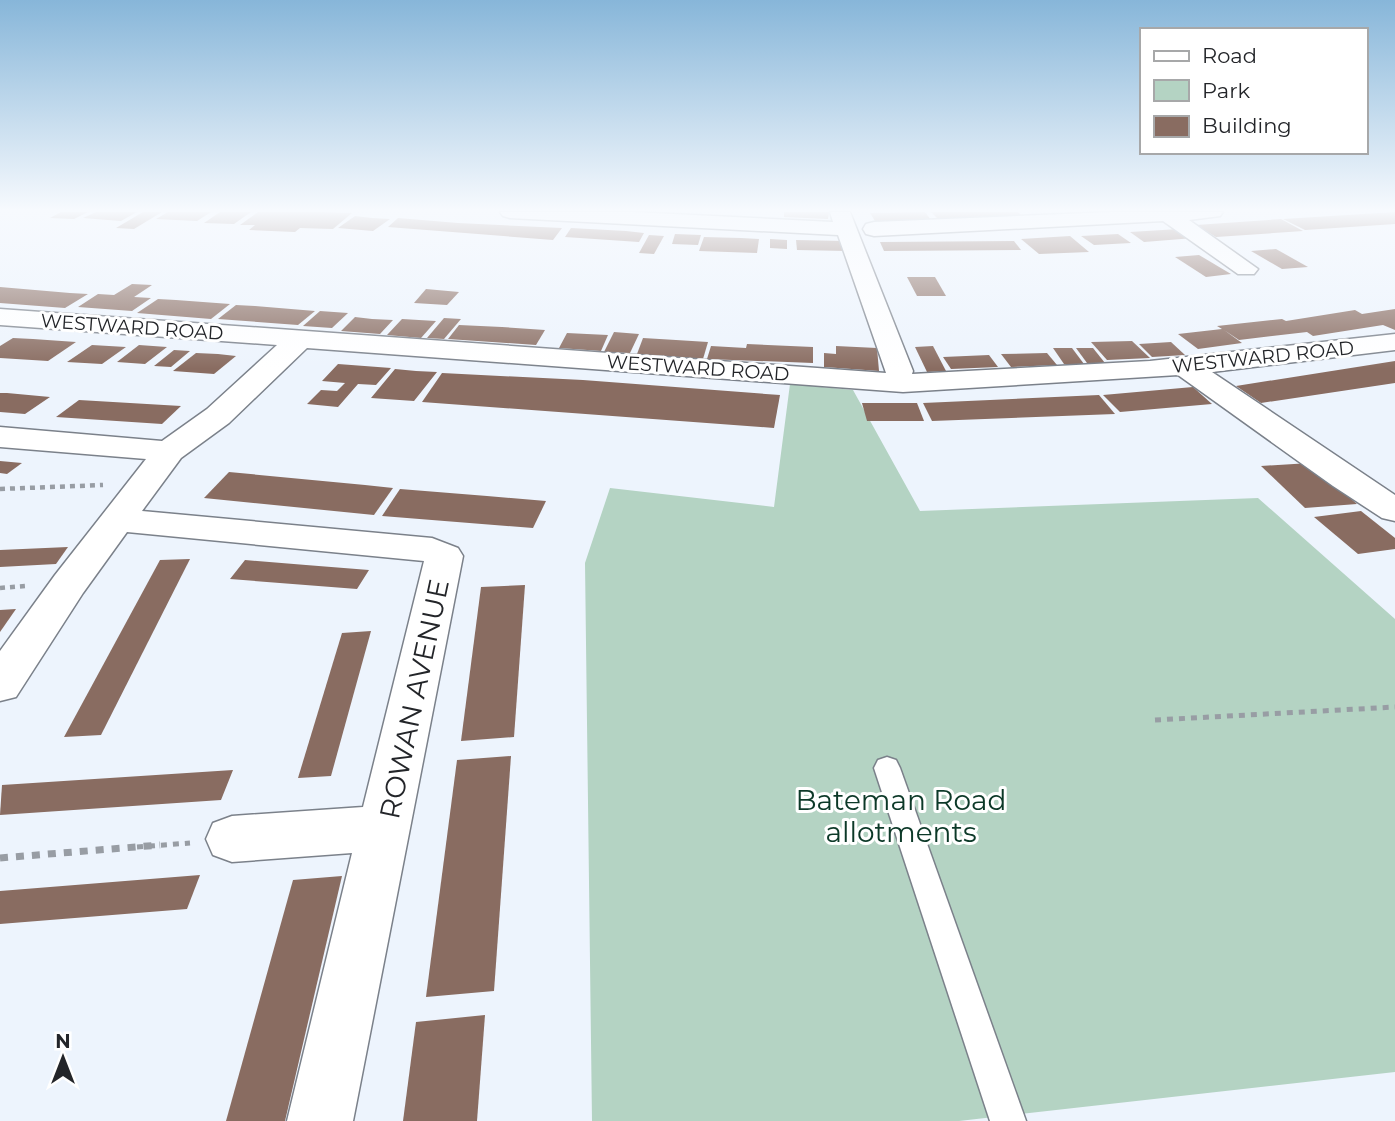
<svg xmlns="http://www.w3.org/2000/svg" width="1395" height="1121" viewBox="0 0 1395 1121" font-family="Montserrat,sans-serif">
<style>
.green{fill:#b4d3c3}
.building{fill:#896c61}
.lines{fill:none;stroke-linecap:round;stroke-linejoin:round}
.service-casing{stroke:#7b818a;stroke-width:3}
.minor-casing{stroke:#7b818a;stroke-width:3}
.path-far2{stroke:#989da4;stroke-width:4.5;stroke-dasharray:5 5;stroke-linecap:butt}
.path-far1{stroke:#989da4;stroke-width:5;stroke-dasharray:6 6;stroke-linecap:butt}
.path{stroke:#989da4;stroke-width:7;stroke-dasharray:8 8;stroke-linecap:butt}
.service{fill:#fff;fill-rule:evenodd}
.minor{fill:#fff;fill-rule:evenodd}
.labels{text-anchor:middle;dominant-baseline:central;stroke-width:6;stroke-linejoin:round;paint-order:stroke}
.far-street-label{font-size:19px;fill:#232529;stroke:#fff}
.near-street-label{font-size:28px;fill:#232529;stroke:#fff}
.near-park-label{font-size:28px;fill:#0c3928;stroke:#fff}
</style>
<rect width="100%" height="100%" fill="#edf4fd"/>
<path class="green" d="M790 384 853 390 920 511 1258 498 1395 619V1072L959 1121H592L585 563 610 488 774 507Z"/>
<g class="building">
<path d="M61 212H88L74 219 50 218Z"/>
<path d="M96 212H137L121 221 83 218Z"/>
<path d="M143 212H162L134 229 116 228Z"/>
<path d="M168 212H211L197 221 156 219Z"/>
<path d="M220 212H251L234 224 204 223Z"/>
<path d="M258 212H321L352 213 333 229 300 228 295 232 249 230 255 225H240Z"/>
<path d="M784 212H829L828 219 784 217Z"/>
<path d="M925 212 931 220 875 221 870 213Z"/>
<path d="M931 212H1018L1022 216 938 219Z"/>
<path d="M1395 212V224L1305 230 1283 219Z"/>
<path d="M355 216 372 218 390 219 373 231 338 228Z"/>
<path d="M398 218 458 223 562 228 553 240 388 227Z"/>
<path d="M1281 219 1303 231 1216 237 1196 225Z"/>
<path d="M571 228 626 231 644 233 639 242 565 237Z"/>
<path d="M1179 229 1194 238 1144 242 1130 232Z"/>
<path d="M675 234 701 235 698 245 672 244Z"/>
<path d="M1118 234 1131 243 1094 245 1081 236Z"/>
<path d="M649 235 664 236 654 254 639 253Z"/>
<path d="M1070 236 1089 252 1039 254 1021 239Z"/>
<path d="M704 237 741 238 759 239 757 253 699 251Z"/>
<path d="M770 239 787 240V249L770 248Z"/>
<path d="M796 240 845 241 847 251 797 250Z"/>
<path d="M1014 241 1021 250 884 251 880 242Z"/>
<path d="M1276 249 1308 267 1282 269 1251 251Z"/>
<path d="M1199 255 1231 274 1206 277 1175 257Z"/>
<path d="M907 277H935L946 296H917Z"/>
<path d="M132 284 152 285 134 297 151 298 132 311 78 307 98 294 114 295Z"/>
<path d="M0 287 70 293 88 294 65 308 0 303Z"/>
<path d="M426 289 459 292 447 305 414 303Z"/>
<path d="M158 299 176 300 230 304 211 319 137 313Z"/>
<path d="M236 305 255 306 315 311 298 325 218 319Z"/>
<path d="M1395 309V330L1383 325 1313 336 1307 332 1239 340 1224 330 1242 343 1198 349 1178 334 1222 329 1217 326 1282 319 1286 321 1355 310 1362 314Z"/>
<path d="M320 311 348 313 332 328 303 326Z"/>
<path d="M355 317 372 319 393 320 380 334 341 331Z"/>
<path d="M444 318 461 319 444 339 427 338Z"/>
<path d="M402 319 436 321 421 338 387 335Z"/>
<path d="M459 325 502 327 545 330 536 345 448 339Z"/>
<path d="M614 332 639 334 630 353 604 352Z"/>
<path d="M567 333 587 334 608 335 601 351 559 348Z"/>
<path d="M13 338 33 339 76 342 48 361 0 358V346Z"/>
<path d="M643 338 676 340 708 342 703 359 637 354Z"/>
<path d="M1132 341 1150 358 1107 360 1091 342Z"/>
<path d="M1171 342 1185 355 1152 357 1139 344Z"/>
<path d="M747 344 813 347V363L707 359 711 346 746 348Z"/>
<path d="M92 345 126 347 102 364 67 362Z"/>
<path d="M139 345 167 347 145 364 117 362Z"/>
<path d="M836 346 877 348 879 371 824 367V353L836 354Z"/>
<path d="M933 346 946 371 927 372 915 347Z"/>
<path d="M1053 348H1072L1084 364H1064Z"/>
<path d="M1076 348H1093L1105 363H1087Z"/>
<path d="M174 350 190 351 171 367 154 366Z"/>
<path d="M196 353 218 354 236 356 214 374 173 371Z"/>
<path d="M1047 353 1057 365 1011 367 1001 354Z"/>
<path d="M989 355 998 367 951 369 943 357Z"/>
<path d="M1395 361V383L1261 403 1236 386Z"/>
<path d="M338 364 391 368 376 385 358 384 338 407 307 404 321 390 337 391 345 383 322 381Z"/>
<path d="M395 369 416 371 437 372 414 401 371 398Z"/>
<path d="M442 373 583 380 780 395 774 428 422 402Z"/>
<path d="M1193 387 1212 404 1120 412 1103 395Z"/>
<path d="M0 393H7L50 397 25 414 0 412Z"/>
<path d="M1099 395 1115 414 932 421 923 403Z"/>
<path d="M79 400 181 406 162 424 56 417Z"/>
<path d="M862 403H917L924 421H867Z"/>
<path d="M0 461 22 463 7 474 0 473Z"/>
<path d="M1310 463 1357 504 1305 508 1261 466Z"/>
<path d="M229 472 365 485 393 488 374 515 204 498Z"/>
<path d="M400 489 487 496 546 501 533 528 382 516Z"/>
<path d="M1361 511 1395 538V549L1358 554 1314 517Z"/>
<path d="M68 547 56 564 0 567V550Z"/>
<path d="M190 559 101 735 64 737 160 560Z"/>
<path d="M245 560 306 565 369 570 357 589 230 579Z"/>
<path d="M525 585 514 737 461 741 481 587Z"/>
<path d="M16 609 0 632V610Z"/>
<path d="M371 631 331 776 298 778 342 633Z"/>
<path d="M511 756 494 991 426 997 457 760Z"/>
<path d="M233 770 221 800 0 815 2 785Z"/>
<path d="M200 875 187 909 0 924V891Z"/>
<path d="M342 876 285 1121H226L293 880Z"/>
<path d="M485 1015 477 1121H403L416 1022Z"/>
</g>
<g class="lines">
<g class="service-casing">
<path id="service" d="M887 757 896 760 900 768 1026 1121H990L874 768 878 760Z"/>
</g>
<g class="minor-casing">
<g id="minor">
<path d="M500 212H633L833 222 830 212H850L913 371 912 374 1150 361 1395 334V350L1212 372 1395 495V521L1382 518 1333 486 1178 375 903 392 307 348 229 423 181 458 142 511 432 538 458 548 463 556 353 1121H287L352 853 232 862 213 855 206 839 213 823 232 816 363 807 424 561 127 532 83 593 16 697 0 701V651L55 575 146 459 0 447V427L162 441 207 409 277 345 0 325V309L886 373 838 235 510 218 503 216Z"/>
<path d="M1111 212H1223L1220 216 1189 220 1258 269 1254 274H1238L1163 221 874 236 866 234 863 229 866 224 874 222Z"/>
</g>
</g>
<g class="path-far2">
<path d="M0 489 103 485"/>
<path d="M0 588 26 586"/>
</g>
<g class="path-far1">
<path d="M1155 720 1395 707"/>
<path d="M137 847 190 843"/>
</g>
<path class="path" d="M0 858 160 845"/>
<use href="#service" class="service"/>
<use href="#minor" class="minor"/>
</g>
<linearGradient id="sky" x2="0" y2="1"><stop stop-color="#87b6d9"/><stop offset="0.57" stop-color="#f7fafe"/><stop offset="1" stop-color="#f7fafe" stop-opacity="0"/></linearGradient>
<rect width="1395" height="369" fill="url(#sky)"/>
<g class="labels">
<g class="far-street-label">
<text transform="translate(132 327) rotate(4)">WESTWARD ROAD</text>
<text transform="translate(1263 357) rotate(-6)">WESTWARD ROAD</text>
<text transform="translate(698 368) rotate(4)">WESTWARD ROAD</text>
</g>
<g class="near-street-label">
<text transform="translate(414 699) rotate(-78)">ROWAN AVENUE</text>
</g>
<g class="near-park-label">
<text x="901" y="800">Bateman Road<tspan x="901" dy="32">allotments</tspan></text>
</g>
</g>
<rect x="1140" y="28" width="228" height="126" fill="#ffffff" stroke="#a7a8a9" stroke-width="2"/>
<rect x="1154" y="51" width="35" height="10" fill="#ffffff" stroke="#a7a8a9" stroke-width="2"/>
<text x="1202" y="63" font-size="21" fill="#232529">Road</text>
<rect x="1154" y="80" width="35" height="21" fill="#b4d3c3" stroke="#a7a8a9" stroke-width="2"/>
<text x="1202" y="98" font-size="21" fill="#232529">Park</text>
<rect x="1154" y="116" width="35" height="21" fill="#896c61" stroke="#a7a8a9" stroke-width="2"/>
<text x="1202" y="133" font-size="21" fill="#232529">Building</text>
<g transform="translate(63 1058)" stroke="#ffffff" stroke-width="5" paint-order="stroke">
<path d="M0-5L12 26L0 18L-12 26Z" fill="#232529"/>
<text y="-10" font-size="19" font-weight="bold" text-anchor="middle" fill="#232529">N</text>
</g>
</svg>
